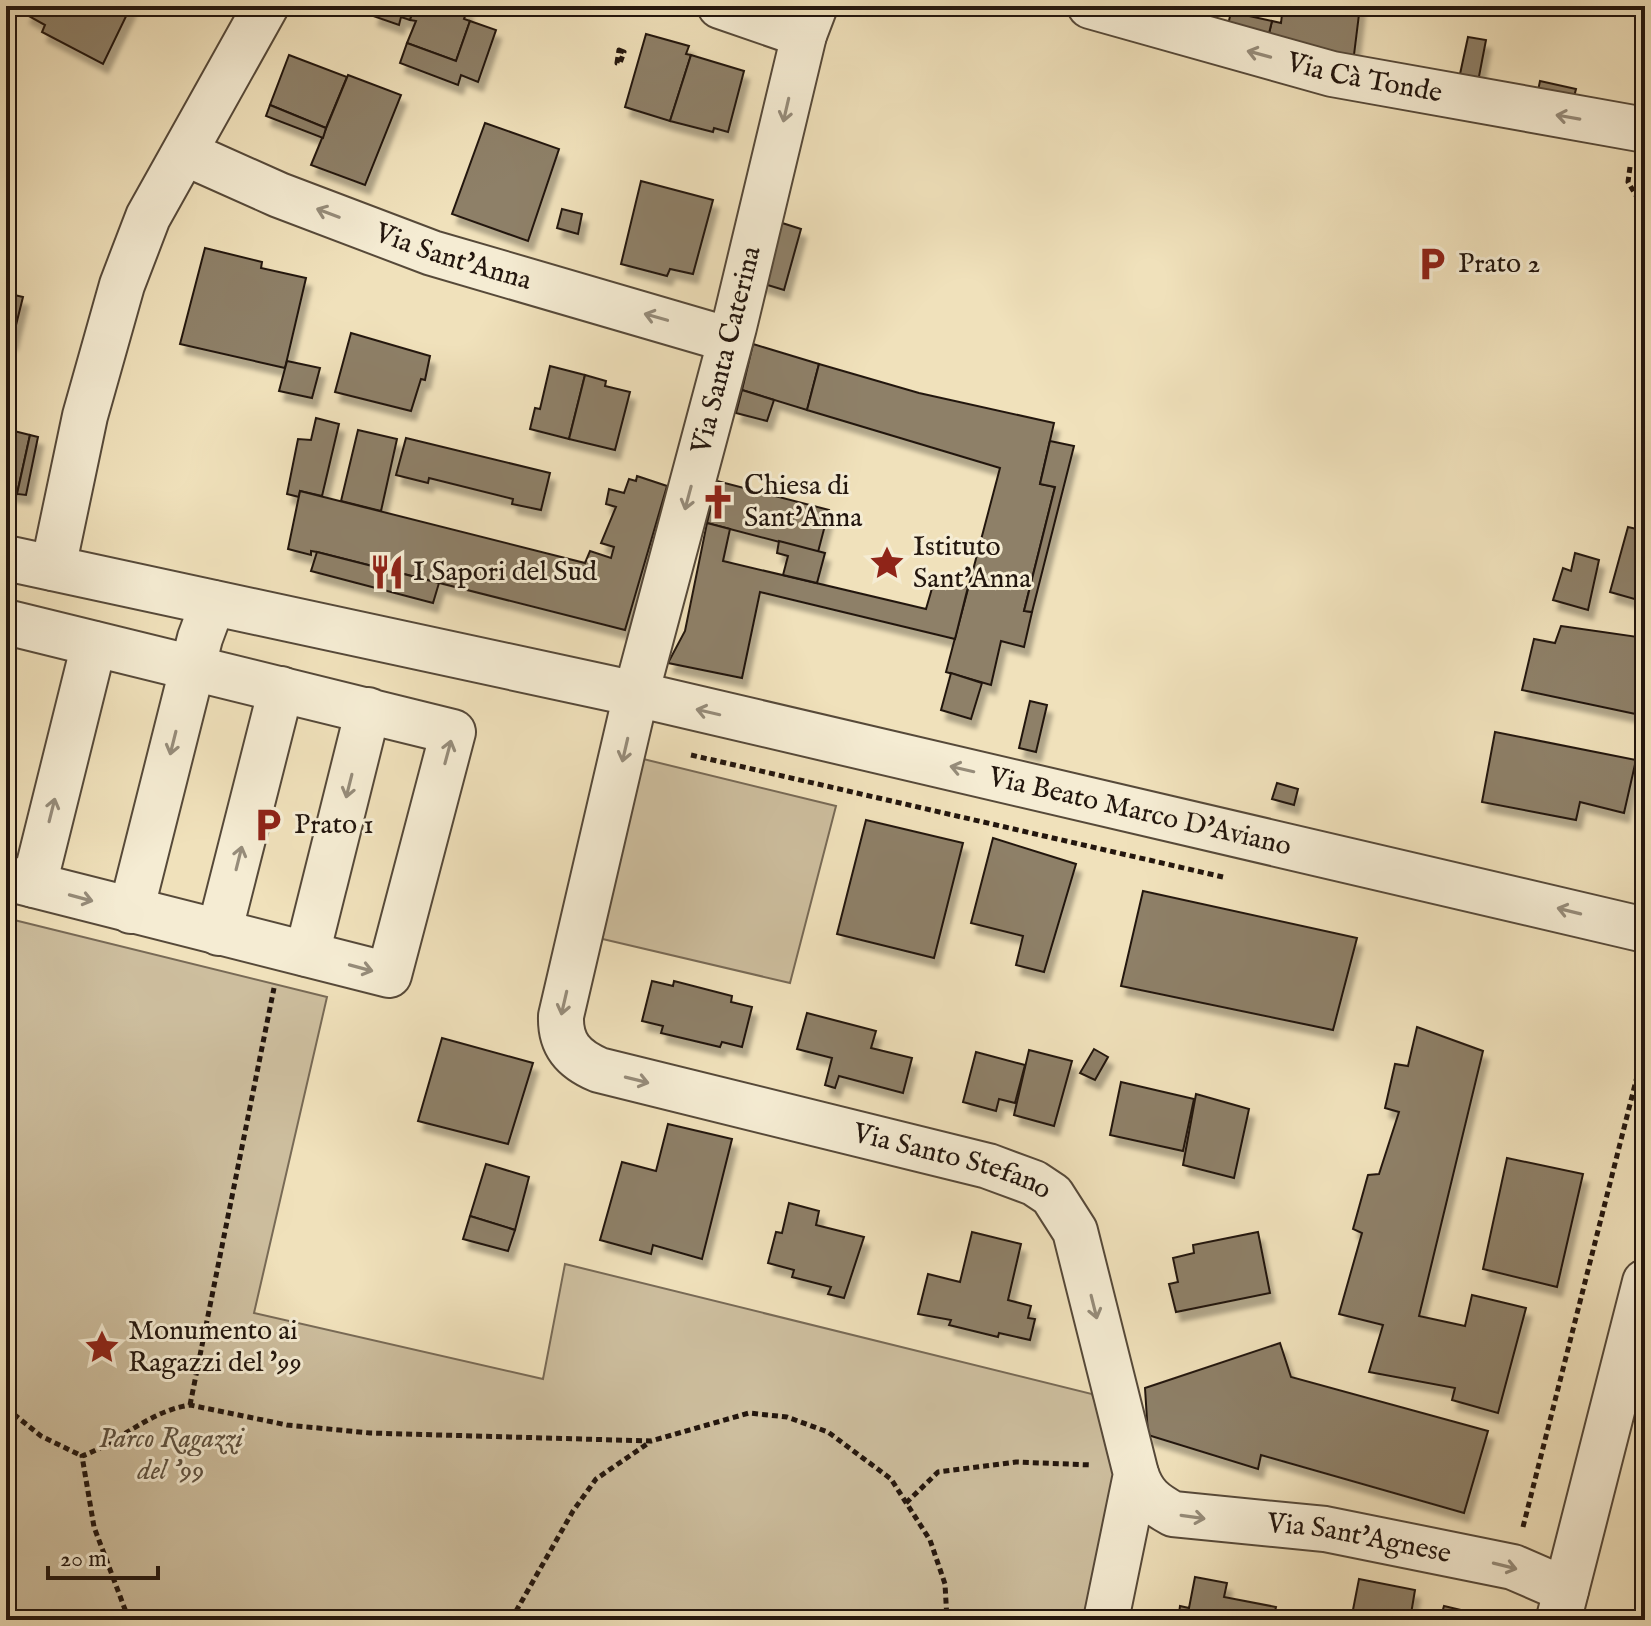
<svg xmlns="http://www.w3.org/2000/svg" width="1651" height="1626" viewBox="0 0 1651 1626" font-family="'IM FELL English',serif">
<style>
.green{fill:#cdbe9e;stroke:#786a56;stroke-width:2}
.building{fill:#8e8068;stroke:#23160e;stroke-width:2;filter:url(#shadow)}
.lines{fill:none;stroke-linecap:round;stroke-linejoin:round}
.minor-casing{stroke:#564939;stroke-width:48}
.path{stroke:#23160e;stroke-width:5;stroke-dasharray:6 4;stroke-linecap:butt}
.minor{stroke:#f5ecd3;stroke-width:44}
.oneway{stroke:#968c7a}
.labels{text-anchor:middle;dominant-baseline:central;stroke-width:6;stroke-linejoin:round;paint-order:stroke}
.street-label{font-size:28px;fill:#23160e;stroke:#f5ecd3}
.poi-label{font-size:28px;fill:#23160e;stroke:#f5ecd3;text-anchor:start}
.park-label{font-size:28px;font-style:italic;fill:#5e5140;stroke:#f5ecd3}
</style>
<defs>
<filter id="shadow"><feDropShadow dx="5" dy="9" stdDeviation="2" flood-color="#0004"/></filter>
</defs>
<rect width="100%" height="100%" fill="#f0e1bb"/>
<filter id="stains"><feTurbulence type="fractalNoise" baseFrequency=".0025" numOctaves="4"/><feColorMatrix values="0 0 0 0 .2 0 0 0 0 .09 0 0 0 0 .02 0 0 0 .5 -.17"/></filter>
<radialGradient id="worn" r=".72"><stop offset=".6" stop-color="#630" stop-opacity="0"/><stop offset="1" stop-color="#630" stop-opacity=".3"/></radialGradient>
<g class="green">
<path d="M635 757 836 806 790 983 594 937Z"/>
<path d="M6 918 327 997 254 1313 543 1379 565 1264 1092 1394 1122 1478 1092 1620H6Z"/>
</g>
<g class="building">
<path d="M30 6H131L103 64 42 32 45 25 25 14Z"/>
<path d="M377 6H415L410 20 401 17 399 25 373 16Z"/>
<path d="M415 6 468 9 464 19 470 21 456 61 407 43 416 21 410 20Z"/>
<path d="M1283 6H1360L1352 71 1265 50 1272 21 1281 23Z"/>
<path d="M1231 12 1272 21 1265 50 1225 38Z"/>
<path d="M470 21 496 30 478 82 461 75 458 85 400 63 407 43 456 61Z"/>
<path d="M646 34 689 46 686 54 691 55 670 121 625 107Z"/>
<path d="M1468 37 1486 40 1476 92 1457 88Z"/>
<path d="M289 55 347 77 326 128 270 105Z"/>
<path d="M691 55 744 71 728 132 714 128 713 132 670 121Z"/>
<path d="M348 75 401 95 365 185 311 165Z"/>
<path d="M1540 81 1576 89 1571 109 1536 100Z"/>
<path d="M270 105 326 128 323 138 266 116Z"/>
<path d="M485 123 559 149 528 241 452 214Z"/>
<path d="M641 181 713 200 693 274 670 269 667 276 621 264Z"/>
<path d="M562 209 582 214 578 234 557 228Z"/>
<path d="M779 222 801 229 784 290 761 283Z"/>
<path d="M205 248 262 262 261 268 306 278 285 368 180 344Z"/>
<path d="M6 293 23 297 12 341 6 340Z"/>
<path d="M351 333 430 356 425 380 421 379 411 411 335 392Z"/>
<path d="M753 344 819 364 807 410 742 390Z"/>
<path d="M287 361 320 368 312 398 279 391Z"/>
<path d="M819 364 919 393 1054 423 1040 484 1055 487 1024 611 1032 612 1024 647 1001 641 991 685 946 672 1000 468 807 410Z"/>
<path d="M550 366 585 375 569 439 530 429 535 408 540 409Z"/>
<path d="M585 375 606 381 605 386 630 392 615 450 569 439Z"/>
<path d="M742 390 774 400 767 421 736 413Z"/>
<path d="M316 418 339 424 322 496 300 491 299 497 287 494 298 439 311 440Z"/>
<path d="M6 429 30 435 17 494 6 491Z"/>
<path d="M358 430 397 439 381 511 341 501Z"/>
<path d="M30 435 38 437 26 495 17 494Z"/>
<path d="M406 438 550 473 541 510 512 504 513 499 429 478 428 483 396 475Z"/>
<path d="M1050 441 1074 446 1032 612 1024 611 1055 487 1040 484Z"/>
<path d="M637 476 667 486 625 630 317 552 311 551V555L288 549 300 491 585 563 590 551 611 558 614 547 601 543 616 507 606 504 609 489 624 493 629 479 636 481Z"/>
<path d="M717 481 829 510 818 552 707 523Z"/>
<path d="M707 523 730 529 723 561 926 609 935 578 968 587 955 639 760 592 742 678 668 663 685 631Z"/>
<path d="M1628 527 1645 531V602L1610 592Z"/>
<path d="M779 541 825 553 817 583 783 575 788 556 777 553Z"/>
<path d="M317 552 439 583 433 603 311 571Z"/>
<path d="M1575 553 1599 560 1588 610 1553 600 1563 568 1571 571Z"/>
<path d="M1561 626 1645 638V716L1522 690 1534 639 1555 643Z"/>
<path d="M951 673 982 683 971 719 941 710Z"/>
<path d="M1030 701 1047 705 1036 752 1019 748Z"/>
<path d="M1495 732 1636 760 1624 813 1580 802 1576 820 1482 802Z"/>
<path d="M1277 783 1298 789 1294 805 1272 799Z"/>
<path d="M866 820 963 843 934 958 837 934Z"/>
<path d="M993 838 1076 864 1044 972 1016 965 1023 936 971 923Z"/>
<path d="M1143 891 1357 938 1333 1030 1121 986Z"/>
<path d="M652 981 673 986 674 981 732 996 731 1002 752 1007 742 1047 722 1042 720 1047 661 1033 663 1026 642 1021Z"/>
<path d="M807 1013 876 1031 871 1048 912 1058 903 1093 839 1076 835 1088 825 1085 832 1058 797 1049Z"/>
<path d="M1417 1027 1483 1051 1419 1316 1465 1326 1472 1295 1526 1308 1498 1413 1452 1400 1455 1388 1369 1372 1383 1325 1339 1314 1362 1233 1353 1229 1368 1175 1379 1174 1399 1112 1385 1108 1395 1064 1408 1066Z"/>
<path d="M442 1038 533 1063 508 1144 418 1121Z"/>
<path d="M1094 1049 1108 1057 1095 1080 1080 1073Z"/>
<path d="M1029 1050 1072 1061 1054 1126 1014 1115Z"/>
<path d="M976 1052 1025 1065 1015 1103 999 1099 996 1111 963 1102Z"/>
<path d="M1121 1082 1194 1099 1183 1151 1110 1135Z"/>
<path d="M1196 1094 1249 1109 1234 1178 1183 1165Z"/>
<path d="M668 1124 732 1139 702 1259 653 1245 651 1254 600 1240 622 1162 656 1171Z"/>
<path d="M1507 1158 1583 1174 1557 1287 1483 1269Z"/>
<path d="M486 1164 529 1177 515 1230 470 1216Z"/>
<path d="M789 1203 819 1211 816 1225 864 1237 844 1298 828 1294 831 1287 792 1277 794 1270 768 1263 776 1232 782 1233Z"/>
<path d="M470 1216 515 1230 508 1251 463 1239Z"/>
<path d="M972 1232 1021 1244 1008 1300 1031 1306 1028 1318 1035 1319 1030 1340 999 1333 998 1337 949 1325 951 1320 918 1314 928 1274 960 1282Z"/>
<path d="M1258 1232 1270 1293 1176 1312 1169 1284 1178 1282 1173 1258 1194 1253 1193 1245Z"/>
<path d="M1280 1343 1291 1377 1488 1431 1464 1513 1261 1455 1258 1469 1148 1435 1145 1388Z"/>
<path d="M1195 1577 1227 1583 1224 1597 1276 1607 1273 1620H1178L1180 1606 1189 1608Z"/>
<path d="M1359 1579 1415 1590 1410 1620H1351Z"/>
<path d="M1444 1606 1503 1620H1440Z"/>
</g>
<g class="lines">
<g class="minor-casing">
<g id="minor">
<path d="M720 6 804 35"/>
<path id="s1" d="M815 6 804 35 734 327 636 694 561 1016C560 1044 573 1059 599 1070L988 1166 1034 1183 1052 1195 1075 1231 1136 1474 1106 1620"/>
<path id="s2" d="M1090 6 1332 74 1645 130"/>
<path id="s3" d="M185 153 279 195 432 253 730 340"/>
<path id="s4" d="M6 558 636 694 1645 930"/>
<path d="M53 568 85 416 122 285 148 217 266 6"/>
<path d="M6 622 453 732 389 975 6 878"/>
<path d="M34 885 94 644"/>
<path d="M131 911 200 638 213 603"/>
<path d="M219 933 281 689"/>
<path d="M307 954 368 710"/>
<path id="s5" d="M1136 1474C1143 1495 1153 1503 1173 1514L1325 1529 1513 1567 1566 1590"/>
<path d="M1559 1618 1645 1282"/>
</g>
</g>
<g class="path">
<path d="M619 50 624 52 620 63H617Z"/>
<path d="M1630 167 1628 182 1644 209"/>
<path d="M691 755 1223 877"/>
<path d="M190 1405 274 988"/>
<path d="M6 1408 41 1436 82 1456"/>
<path d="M906 1503 938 1472 1016 1462 1092 1465"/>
<path d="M1523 1527 1645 1045"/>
<path d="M129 1620 94 1527 82 1456C120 1442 149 1411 190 1405L287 1425 370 1433 651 1441 749 1413 787 1417 828 1432 891 1479 930 1540 945 1584 947 1620"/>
<path d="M511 1620 573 1511 596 1479 650 1442"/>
</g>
<use href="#minor" class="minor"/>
</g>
<defs><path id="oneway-shaft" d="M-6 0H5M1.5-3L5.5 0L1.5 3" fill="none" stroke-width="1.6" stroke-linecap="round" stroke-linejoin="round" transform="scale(2)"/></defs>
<g class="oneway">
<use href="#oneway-shaft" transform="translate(1259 54) rotate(-165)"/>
<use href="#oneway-shaft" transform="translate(786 110) rotate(103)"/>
<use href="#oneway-shaft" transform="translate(1568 117) rotate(-170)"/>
<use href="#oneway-shaft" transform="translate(328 213) rotate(-159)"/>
<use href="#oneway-shaft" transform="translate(656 317) rotate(-164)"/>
<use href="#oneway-shaft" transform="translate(688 498) rotate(105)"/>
<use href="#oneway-shaft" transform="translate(708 712) rotate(-167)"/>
<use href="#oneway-shaft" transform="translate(173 743) rotate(104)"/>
<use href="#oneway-shaft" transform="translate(625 750) rotate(103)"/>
<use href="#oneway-shaft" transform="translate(448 752) rotate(-75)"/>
<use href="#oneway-shaft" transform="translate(962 769) rotate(-167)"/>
<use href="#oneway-shaft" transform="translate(349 786) rotate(104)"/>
<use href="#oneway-shaft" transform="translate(52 810) rotate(-76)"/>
<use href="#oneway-shaft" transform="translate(239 858) rotate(-76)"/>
<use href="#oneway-shaft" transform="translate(81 898) rotate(15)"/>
<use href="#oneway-shaft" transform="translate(1569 911) rotate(-166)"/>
<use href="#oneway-shaft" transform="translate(361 968) rotate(15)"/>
<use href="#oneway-shaft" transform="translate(564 1003) rotate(103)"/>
<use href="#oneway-shaft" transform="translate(637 1080) rotate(14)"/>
<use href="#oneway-shaft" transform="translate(1094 1307) rotate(76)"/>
<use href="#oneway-shaft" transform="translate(1193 1517) rotate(8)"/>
<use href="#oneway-shaft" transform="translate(1505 1566) rotate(14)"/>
</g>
<defs>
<g id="parking-bare" transform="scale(2.76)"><path d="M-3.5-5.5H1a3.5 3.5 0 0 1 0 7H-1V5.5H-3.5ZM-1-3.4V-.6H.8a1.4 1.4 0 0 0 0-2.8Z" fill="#8f2418" stroke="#f5ecd3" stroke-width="2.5" paint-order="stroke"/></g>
<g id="church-bare" transform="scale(2.76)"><path d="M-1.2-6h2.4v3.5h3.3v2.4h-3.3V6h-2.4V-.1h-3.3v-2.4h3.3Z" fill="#8f2418" stroke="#f5ecd3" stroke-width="2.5" paint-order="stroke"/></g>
<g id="sight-bare" transform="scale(2.76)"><path d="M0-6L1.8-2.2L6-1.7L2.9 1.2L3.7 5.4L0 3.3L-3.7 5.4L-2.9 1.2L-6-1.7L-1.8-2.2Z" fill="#8f2418" stroke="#f5ecd3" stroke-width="2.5" paint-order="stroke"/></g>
<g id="restaurant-bare" transform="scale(2.76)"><path d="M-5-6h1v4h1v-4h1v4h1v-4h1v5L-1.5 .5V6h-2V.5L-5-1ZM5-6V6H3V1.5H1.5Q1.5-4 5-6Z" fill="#8f2418" stroke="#f5ecd3" stroke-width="2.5" paint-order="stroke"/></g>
</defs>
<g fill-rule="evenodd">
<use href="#parking-bare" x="1432" y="264"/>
<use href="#church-bare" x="718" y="502"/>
<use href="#sight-bare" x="887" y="563"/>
<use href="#restaurant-bare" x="387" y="572"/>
<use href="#parking-bare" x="268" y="825"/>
<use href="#sight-bare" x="102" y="1347"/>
</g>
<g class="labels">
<g class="street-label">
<text stroke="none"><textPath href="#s2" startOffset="284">Via Cà Tonde</textPath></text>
<text stroke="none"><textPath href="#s3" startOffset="288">Via Sant'Anna</textPath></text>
<text transform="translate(727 350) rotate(-76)">Via Santa Caterina</text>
<text stroke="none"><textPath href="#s4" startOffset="1162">Via Beato Marco D'Aviano</textPath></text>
<text stroke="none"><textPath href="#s1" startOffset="1478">Via Santo Stefano</textPath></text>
<text stroke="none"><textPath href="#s5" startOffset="244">Via Sant'Agnese</textPath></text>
</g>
<g class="poi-label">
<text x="1458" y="264">Prato 2</text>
<text x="744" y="486">Chiesa di<tspan x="744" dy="32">Sant'Anna</tspan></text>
<text x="913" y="547">Istituto<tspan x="913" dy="32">Sant'Anna</tspan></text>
<text x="413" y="572">I Sapori del Sud</text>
<text x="294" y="825">Prato 1</text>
<text x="128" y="1331">Monumento ai<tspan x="128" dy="32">Ragazzi del '99</tspan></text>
</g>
<g class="park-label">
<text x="171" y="1439">Parco Ragazzi<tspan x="171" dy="32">del '99</tspan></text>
</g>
</g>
<rect width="1651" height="1626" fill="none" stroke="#f0e1bb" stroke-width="32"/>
<rect x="8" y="8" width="1635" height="1610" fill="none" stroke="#23160e" stroke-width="4"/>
<rect x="16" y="16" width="1619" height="1594" fill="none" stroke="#23160e" stroke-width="2"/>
<path d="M48 1566v12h110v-12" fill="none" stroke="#23160e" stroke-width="4"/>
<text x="60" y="1566" font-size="24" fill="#23160e" stroke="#f5ecd3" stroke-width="6" paint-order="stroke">20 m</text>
<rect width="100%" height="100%" filter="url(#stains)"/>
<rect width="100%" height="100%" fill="url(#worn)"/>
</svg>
